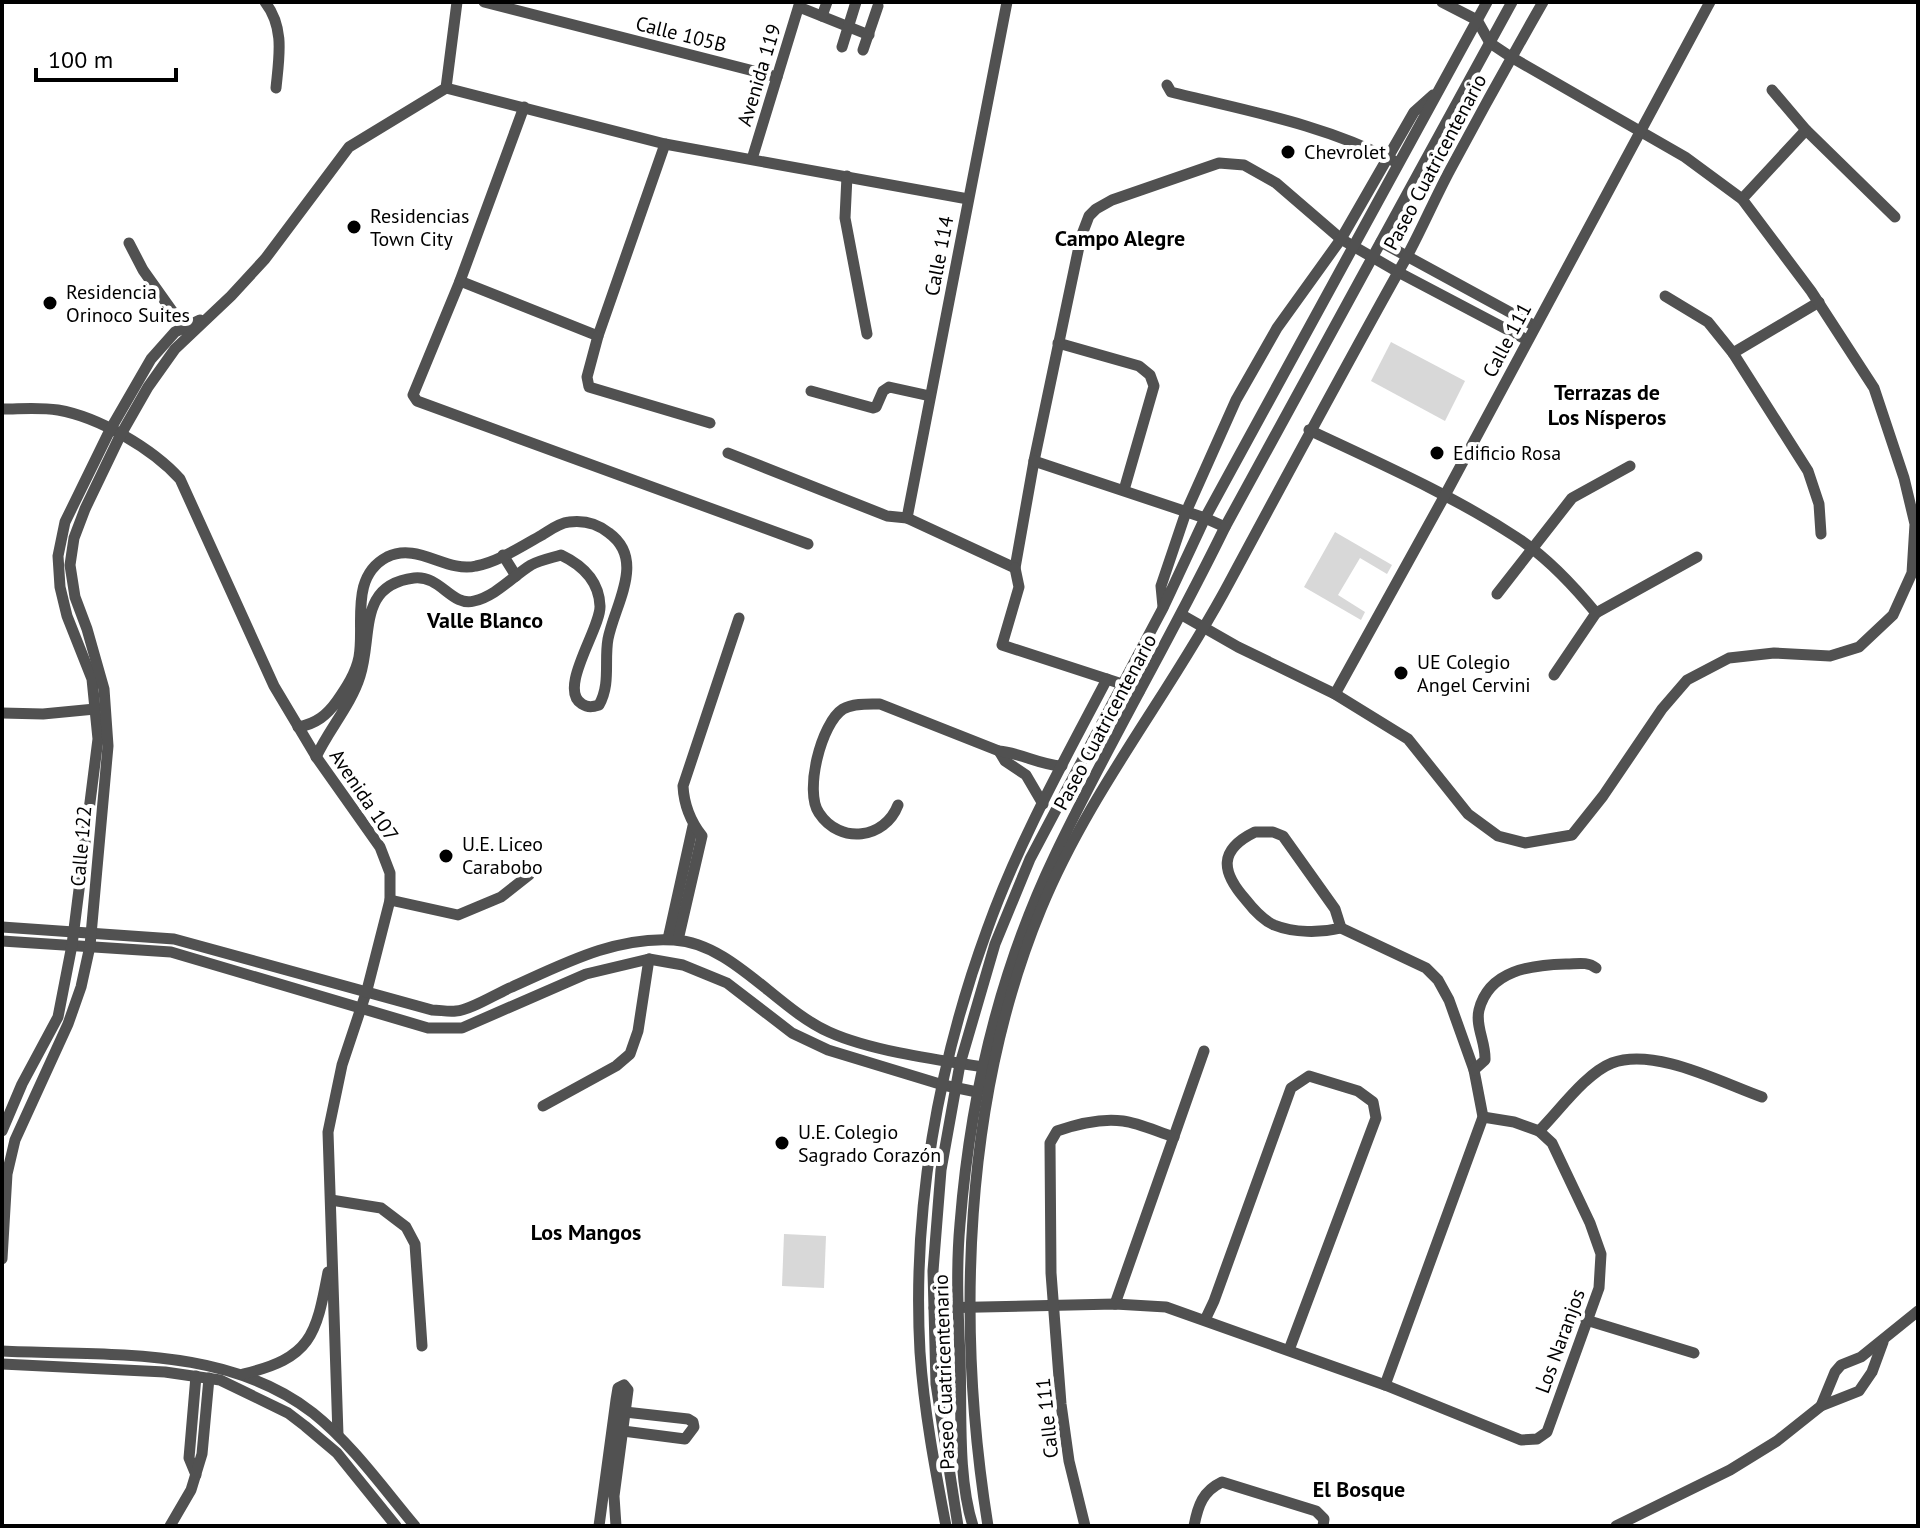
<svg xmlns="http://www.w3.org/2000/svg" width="1920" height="1528" viewBox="0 0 1920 1528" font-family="'PT Sans',sans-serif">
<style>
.green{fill:#d8d8d8}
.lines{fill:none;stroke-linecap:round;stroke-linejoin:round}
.minor{stroke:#515151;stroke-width:11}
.poi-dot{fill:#000;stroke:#fff;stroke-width:3}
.labels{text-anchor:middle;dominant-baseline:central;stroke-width:8;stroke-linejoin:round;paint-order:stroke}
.street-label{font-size:20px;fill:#000;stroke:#fff}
.poi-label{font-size:20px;fill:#000;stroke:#fff;text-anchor:start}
.neighbourhood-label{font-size:22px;font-weight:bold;fill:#000;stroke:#fff}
</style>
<rect width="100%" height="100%" fill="#fff"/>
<g class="green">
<path d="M1391 342 1465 381 1445 421 1371 381Z"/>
<path d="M1335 532 1392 565 1387 574 1360 558 1338 595 1365 612 1361 620 1304 587Z"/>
<path d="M784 1234 826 1236 824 1288 782 1286Z"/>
</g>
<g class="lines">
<g class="minor">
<path d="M265 2C285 28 279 57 276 88"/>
<path d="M484 2 777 77"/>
<path d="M799 7 869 35"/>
<path d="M822 16 827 2"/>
<path d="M842 47 856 2"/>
<path d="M863 50 878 6"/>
<path d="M1167 85 1171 92C1247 111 1323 124 1394 161"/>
<path d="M446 88 665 144 968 199"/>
<path d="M1772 90 1806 130 1895 217"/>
<path d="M524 107 460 281 413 395 417 401 808 544"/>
<path d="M752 159 800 2"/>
<path d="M847 176 845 218 867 334"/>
<path d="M1742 199 1806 130"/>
<path d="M1381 242 1535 326"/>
<path d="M129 243 143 270 187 332"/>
<path d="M460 281 598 336 665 144"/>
<path d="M1665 296 1708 322 1733 353"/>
<path d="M1819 302 1733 353 1808 471 1819 504 1821 534"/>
<path d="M598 336 587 377 589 387 710 423"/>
<path d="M1058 343 1139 366 1150 375 1154 386 1124 490"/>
<path d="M811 391 873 408 876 407 883 391 889 387 930 396"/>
<path d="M2 409C20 409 39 407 58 410 99 417 153 449 180 479L274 686 317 758 380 847 390 873V900L367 990 342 1065 328 1132 338 1435"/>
<path d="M1309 430C1379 463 1452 495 1516 537 1547 557 1573 585 1596 613"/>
<path d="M728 453 887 516 907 518 1015 568 1034 461 1081 237 1089 216 1096 209 1112 200 1219 163 1244 165 1276 183 1341 239 1398 272 1527 340"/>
<path d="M1034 461 1205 518 1225 527"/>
<path d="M907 518 1007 2"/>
<path d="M503 555 516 576"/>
<path d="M1015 568 1019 587 1002 645 1122 684 1139 692"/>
<path d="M1497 594 1572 498 1630 466"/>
<path d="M1163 607 1161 586 1186 512 1236 400 1277 328 1341 239 1414 112 1433 95"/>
<path d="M1182 615 1238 647 1335 694 1408 739 1468 814 1498 836 1525 843 1572 835 1603 796 1662 709 1687 680 1729 658 1774 653 1830 656 1859 647 1893 615 1912 573 1915 524 1904 478 1874 388 1811 291 1742 199 1685 157 1511 57 1490 43 1477 20 1442 2"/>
<path d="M1554 675 1596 613 1697 557"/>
<path d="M1335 694 1444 497 1710 2"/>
<path d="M2 713 43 714 95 709"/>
<path d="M298 727C316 724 327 715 337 701 346 688 356 673 359 657 365 625 349 577 387 557 418 542 446 573 476 566 498 562 522 546 542 535 550 530 559 523 569 522 584 520 598 524 609 533 646 560 615 604 608 639 604 661 611 684 599 705 593 707 588 708 582 704 557 689 601 628 600 606 599 580 582 565 561 555 551 558 540 560 531 565 513 576 496 596 474 601 451 607 441 575 414 578 357 585 373 636 360 676 351 705 329 729 316 757"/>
<path d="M999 751 1005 761 1026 775 1043 804"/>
<path d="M898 805C885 839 840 845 819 813 804 792 821 723 843 709 853 703 869 704 880 704L999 751C1021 753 1040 765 1062 766"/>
<path d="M1255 832H1273L1283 836 1335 909 1341 928C1320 933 1294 933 1274 925 1263 920 1253 909 1246 900 1221 872 1218 850 1255 832Z"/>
<path d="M390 900 458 915 501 897 529 875"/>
<path d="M2 927 174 939 432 1010C440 1010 448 1012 456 1011 471 1010 497 993 512 987 563 964 616 936 674 940 732 943 777 1009 829 1032 871 1051 938 1060 984 1067"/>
<path d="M1341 928 1426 968 1438 980 1449 1000 1474 1070 1483 1117 1385 1385"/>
<path d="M668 939 693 826"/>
<path d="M678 940 702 836C691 822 684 805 683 786L739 618"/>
<path d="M2 941 171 952 428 1028H462L586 974 649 959 683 965 727 983 792 1033 828 1050 943 1085 977 1092"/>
<path d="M1474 1070 1485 1060C1486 1043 1475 1026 1479 1010 1489 970 1531 965 1566 964 1577 964 1587 961 1596 968"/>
<path d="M543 1106 616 1066 630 1054 638 1031 649 959"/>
<path d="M2 1131 22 1084 58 1017 72 945 98 739 92 679 67 616 60 587 58 556 65 522 110 430 151 359 175 332 200 320"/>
<path d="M1539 1131C1559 1111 1586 1073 1612 1063 1655 1047 1722 1083 1762 1097"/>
<path d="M331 1200 381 1208 406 1227 415 1244 422 1346"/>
<path d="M2 1259 7 1174 15 1140 68 1024 81 987 90 946 108 746 104 689 87 629 75 597 70 565 74 538 85 509 120 436 148 387 175 349 231 296 265 259 349 147 446 88 457 2"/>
<path d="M1115 1304 1204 1051"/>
<path d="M934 1308 1115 1304 1166 1307 1385 1385 1521 1440 1537 1439 1547 1432 1599 1288 1601 1254 1590 1223 1552 1143 1539 1131 1514 1122 1483 1117"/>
<path d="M1205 1320 1214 1301 1291 1088 1309 1076 1358 1091 1373 1102 1376 1118 1289 1350"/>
<path d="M1586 1320 1694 1353"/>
<path d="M2 1351C106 1356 226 1345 313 1413 352 1444 383 1488 415 1526"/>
<path d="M2 1364 165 1372 220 1380 288 1413 305 1426 337 1453 396 1526"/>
<path d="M243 1374C311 1358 316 1336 328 1272"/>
<path d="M196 1376 189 1458 196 1475"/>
<path d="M1821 1406 1835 1372 1841 1365 1861 1357 1918 1311"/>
<path d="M623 1431 685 1439 694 1427 693 1422 688 1419 625 1412"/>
<path d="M170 1526 191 1490 202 1454 209 1378"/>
<path d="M599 1526 616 1400 618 1388 624 1385 628 1390 614 1496 616 1526"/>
<path d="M946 1526C935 1469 924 1411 920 1352 912 1210 938 1064 987 930 1018 843 1064 761 1107 679"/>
<path d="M958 1526 936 1384 933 1271 941 1170 960 1064 995 944 1030 859 1163 608 1205 518 1487 2"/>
<path d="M973 1526C957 1476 962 1410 960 1357 958 1313 956 1268 960 1224 970 1098 1000 970 1055 855 1108 744 1171 638 1225 527L1512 2"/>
<path d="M988 1526C956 1326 963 1098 1041 909 1089 792 1170 694 1229 583 1287 475 1345 367 1405 260 1421 231 1434 200 1450 170 1480 114 1511 58 1543 2"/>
<path d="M1085 1526 1069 1461 1061 1404 1051 1273 1050 1143 1057 1131C1077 1124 1102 1118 1123 1121 1139 1123 1158 1132 1174 1137"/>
<path d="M1194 1526C1198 1505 1203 1491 1222 1482L1316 1511 1324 1519 1323 1526"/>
<path d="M1616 1526 1730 1470 1777 1441 1821 1406 1859 1391 1872 1372 1883 1342"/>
</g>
</g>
<g class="poi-dot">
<circle cx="1288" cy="152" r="8"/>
<circle cx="354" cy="227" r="8"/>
<circle cx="50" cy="303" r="8"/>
<circle cx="1437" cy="453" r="8"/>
<circle cx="1401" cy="673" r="8"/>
<circle cx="446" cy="856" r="8"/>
<circle cx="782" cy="1143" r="8"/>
</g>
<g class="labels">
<g class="street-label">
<text transform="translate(681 34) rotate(14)">Calle 105B</text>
<text transform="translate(759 75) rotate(-73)">Avenida 119</text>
<text transform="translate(1435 162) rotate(-62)">Paseo Cuatricentenario</text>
<text transform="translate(939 256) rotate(-79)">Calle 114</text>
<text transform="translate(1507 340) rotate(-62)">Calle 111</text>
<text transform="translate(1105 722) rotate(-62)">Paseo Cuatricentenario</text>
<text transform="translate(364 795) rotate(56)">Avenida 107</text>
<text transform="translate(81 846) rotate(-85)">Calle 122</text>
<text transform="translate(1560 1341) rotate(-70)">Los Naranjos</text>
<text transform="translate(944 1372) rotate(-92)">Paseo Cuatricentenario</text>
<text transform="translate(1047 1418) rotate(-96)">Calle 111</text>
</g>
<g class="poi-label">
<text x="1304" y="152">Chevrolet</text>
<text x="370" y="216">Residencias<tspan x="370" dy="23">Town City</tspan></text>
<text x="66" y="292">Residencia<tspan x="66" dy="23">Orinoco Suites</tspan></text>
<text x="1453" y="453">Edificio Rosa</text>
<text x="1417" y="662">UE Colegio<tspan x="1417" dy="23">Angel Cervini</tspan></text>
<text x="462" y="844">U.E. Liceo<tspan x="462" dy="23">Carabobo</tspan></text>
<text x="798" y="1132">U.E. Colegio<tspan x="798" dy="23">Sagrado Corazón</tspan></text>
</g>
<g class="neighbourhood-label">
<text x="1120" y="238">Campo Alegre</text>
<text x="1607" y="392">Terrazas de<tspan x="1607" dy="25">Los Nísperos</tspan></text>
<text x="485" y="620">Valle Blanco</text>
<text x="586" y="1232">Los Mangos</text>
<text x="1359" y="1489">El Bosque</text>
</g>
</g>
<rect width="1920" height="1528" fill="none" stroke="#000000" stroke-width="8"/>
<path d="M36 68v12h140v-12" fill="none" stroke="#000000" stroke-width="4"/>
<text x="48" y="68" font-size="24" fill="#000000" stroke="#ffffff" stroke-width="6" paint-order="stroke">100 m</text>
</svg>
